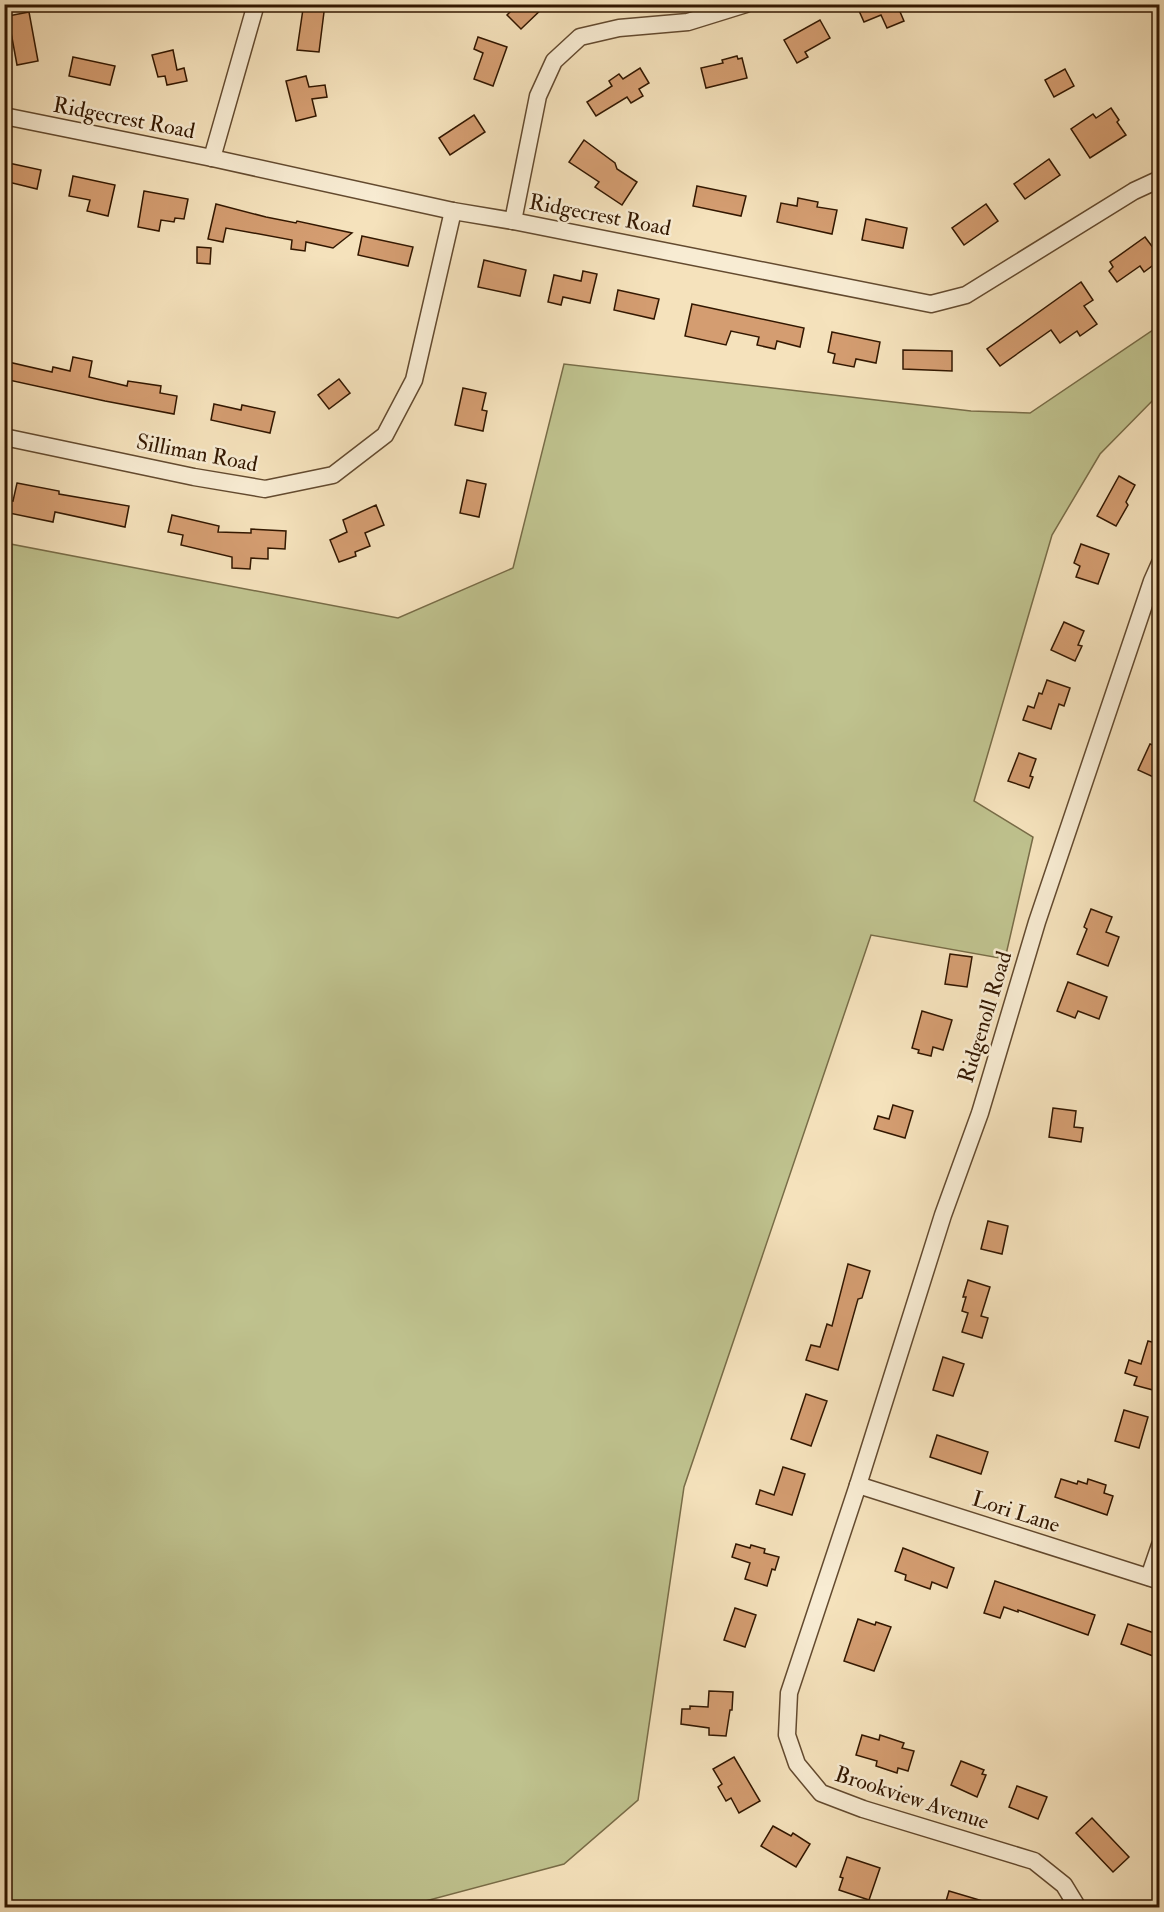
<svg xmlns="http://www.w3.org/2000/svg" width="1164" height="1912" viewBox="0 0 1164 1912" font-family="'IM FELL Double Pica',serif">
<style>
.green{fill:#bfc28e;stroke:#786c47;stroke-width:1.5}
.building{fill:#d49d71;stroke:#321700;stroke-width:1.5}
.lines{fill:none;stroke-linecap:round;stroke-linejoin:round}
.street-casing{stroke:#634a2f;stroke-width:19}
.street{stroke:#f8ecd3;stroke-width:16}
.labels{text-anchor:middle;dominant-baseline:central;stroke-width:5;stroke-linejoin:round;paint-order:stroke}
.street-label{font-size:22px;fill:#321700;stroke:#f8ecd3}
</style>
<rect width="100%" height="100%" fill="#f5e2bc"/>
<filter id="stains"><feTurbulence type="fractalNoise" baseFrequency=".00333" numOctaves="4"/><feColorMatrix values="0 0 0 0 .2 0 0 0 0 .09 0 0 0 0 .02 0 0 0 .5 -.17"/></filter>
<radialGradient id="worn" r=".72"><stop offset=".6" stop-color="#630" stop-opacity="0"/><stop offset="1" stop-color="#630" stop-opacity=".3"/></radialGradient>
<path class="green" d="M1159 326V394L1100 454 1052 535 974 801 1033 837 1005 959 871 935 684 1487 638 1800 564 1864 403 1907H5V543L398 618 513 568 564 364 971 411 1030 413Z"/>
<g class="building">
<path d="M311 4H325L319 52 297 50 303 9H310Z"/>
<path d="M518 4H547L521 29 507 15Z"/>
<path d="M856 4H904L898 7 904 21 887 28 881 15 864 22Z"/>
<path d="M29 12 38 61 17 65 8 16Z"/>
<path d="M820 20 830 38 805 52 808 57 797 63 784 40Z"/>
<path d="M478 37 507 47 493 86 474 79 483 53 474 49Z"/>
<path d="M173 50 177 70 184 68 187 81 167 85 165 76 158 77 152 55Z"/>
<path d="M737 56 738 59 742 58 747 78 706 88 701 68 723 63 722 60Z"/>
<path d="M73 57 115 66 110 85 69 76Z"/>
<path d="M640 68 649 83 639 89 643 96 631 103 627 97 596 116 587 102 612 86 609 81 619 74 623 79Z"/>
<path d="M1065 69 1074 86 1054 97 1045 80Z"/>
<path d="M306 76 309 87 325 85 327 97 312 99 316 116 296 121 286 81Z"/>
<path d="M1111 108 1119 120 1117 122 1126 135 1090 158 1071 129 1093 114 1096 118Z"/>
<path d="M474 115 485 132 450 155 439 138Z"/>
<path d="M584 140 615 163 617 169 637 182 622 205 595 187 599 182 569 162Z"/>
<path d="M1049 159 1060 175 1025 199 1014 184Z"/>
<path d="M4 162 41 170 37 189 4 181Z"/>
<path d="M73 176 115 185 108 216 87 211 90 200 69 196Z"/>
<path d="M697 186 746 196 741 216 693 206Z"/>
<path d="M144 191 188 199 184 219 175 218 174 222 161 220 159 231 138 227Z"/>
<path d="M798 198 818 202 817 207 837 210 832 234 777 222 781 203 797 206Z"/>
<path d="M216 204 266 217 296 223 297 221 352 233 333 248 306 242 305 251 291 249 292 240 226 228 223 242 208 239Z"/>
<path d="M986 204 998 221 964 245 952 228Z"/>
<path d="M866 219 907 228 903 248 862 240Z"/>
<path d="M362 236 413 247 408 266 358 255Z"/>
<path d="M1145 237 1160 257V260L1144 272 1140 266 1117 282 1109 271 1113 267 1110 262Z"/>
<path d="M197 247 211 248 210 264 197 263Z"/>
<path d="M484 260 526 270 520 296 478 287Z"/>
<path d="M583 271 597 274 590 303 563 297 561 305 548 302 554 275 581 281Z"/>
<path d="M1081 282 1093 300 1084 306 1097 324 1080 336 1077 331 1060 343 1051 330 1000 366 987 349Z"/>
<path d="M618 290 659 299 654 319 614 310Z"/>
<path d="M692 304 804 328 800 347 777 341 775 349 757 345 759 337 731 331 726 345 685 336Z"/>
<path d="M832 332 880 342 876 363 856 359 854 367 833 363 835 354 828 352Z"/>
<path d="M903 350 952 351V371L903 369Z"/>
<path d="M73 357 92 361 89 377 127 386 128 381 161 386 160 393 177 396 174 414 105 401 4 379V361L52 372 53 367 70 371Z"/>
<path d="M339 379 350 393 329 409 318 395Z"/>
<path d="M463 388 486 393 482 410 487 411 483 431 455 425Z"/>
<path d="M214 404 241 410 242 405 275 412 270 433 211 420Z"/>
<path d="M1119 476 1135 485 1126 502 1128 505 1116 526 1097 516Z"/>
<path d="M467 480 486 484 479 517 460 513Z"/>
<path d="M17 483 59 491V494L129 506 125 527 55 512 53 522 4 512V499L13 501Z"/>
<path d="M376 505 384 525 365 533 370 546 355 552 356 556 339 562 330 540 347 532 343 520Z"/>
<path d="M172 515 219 526 218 532 251 533V529L286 531 285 549 268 548V559L251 558 250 569 232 568V557L181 545 183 535 168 532Z"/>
<path d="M1081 544 1109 554 1098 584 1076 577 1080 566 1074 563Z"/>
<path d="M1064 622 1084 631 1078 645 1082 646 1075 661 1051 650Z"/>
<path d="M1047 680 1070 688 1064 706 1059 704 1051 729 1023 720 1028 706 1034 708 1039 693 1042 694Z"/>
<path d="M1150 744 1160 748V780L1138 770Z"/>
<path d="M1019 753 1036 759 1030 776 1033 777 1029 788 1008 781Z"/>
<path d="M1091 909 1112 917 1106 932 1119 937 1108 966 1077 954 1087 929 1084 927Z"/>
<path d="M950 954 972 957 967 987 945 984Z"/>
<path d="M1068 982 1107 997 1099 1019 1078 1011 1075 1018 1057 1011Z"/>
<path d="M922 1011 952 1020 943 1050 933 1047 931 1056 918 1053 919 1050 912 1048Z"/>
<path d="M893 1105 913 1111 905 1138 874 1129 878 1116 889 1119Z"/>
<path d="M1053 1108 1076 1111 1074 1127 1083 1128 1081 1142 1049 1137Z"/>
<path d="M988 1221 1008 1226 1002 1254 981 1249Z"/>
<path d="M848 1264 870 1271 862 1298 858 1299 838 1370 806 1360 811 1345 820 1347 827 1324 832 1326Z"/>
<path d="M968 1280 990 1287 981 1316 988 1318 982 1338 962 1332 968 1313 962 1311 966 1297H963Z"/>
<path d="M1148 1341 1160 1344V1377H1157L1153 1390 1134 1385 1137 1377 1125 1373 1129 1360 1141 1364Z"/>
<path d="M943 1357 964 1364 953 1396 933 1390Z"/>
<path d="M806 1394 827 1401 811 1446 791 1439Z"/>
<path d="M1124 1410 1148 1417 1139 1448 1115 1441Z"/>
<path d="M937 1435 988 1452 981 1474 930 1457Z"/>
<path d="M783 1467 805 1474 792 1515 756 1504 760 1490 774 1495Z"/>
<path d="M1061 1479 1077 1484 1078 1481 1087 1484 1088 1479 1106 1485 1104 1493 1113 1496 1107 1515 1055 1497Z"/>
<path d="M736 1544 750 1548 751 1545 765 1549 764 1553 779 1557 775 1570 772 1569 767 1586 745 1579 750 1563 732 1557Z"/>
<path d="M903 1548 954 1568 947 1588 932 1582 930 1589 905 1580 906 1575 895 1571Z"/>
<path d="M995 1581 1095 1615 1088 1635 1018 1610V1612L1004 1607 1000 1618 984 1613Z"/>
<path d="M735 1608 756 1615 745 1647 724 1640Z"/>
<path d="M858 1619 875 1625 876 1622 891 1627 874 1671 844 1661Z"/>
<path d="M1128 1624 1160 1635 1153 1656 1121 1644Z"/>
<path d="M709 1691 733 1692 732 1710H730L726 1736 709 1735V1728L681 1724 682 1709H690V1706L708 1707Z"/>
<path d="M862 1735 879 1740 880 1735 904 1743 902 1748 914 1751 908 1771 898 1768 897 1773 876 1766 877 1761 856 1755Z"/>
<path d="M734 1757 760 1801 739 1813 731 1798 726 1801 718 1787 722 1784 713 1769Z"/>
<path d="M961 1761 984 1770 982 1774 986 1775 977 1797 951 1785Z"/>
<path d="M1017 1786 1047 1797 1038 1819 1009 1807Z"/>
<path d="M1092 1818 1129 1857 1113 1872 1076 1833Z"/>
<path d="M773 1826 791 1836 793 1833 810 1844 796 1867 761 1846Z"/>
<path d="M847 1857 880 1868 869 1900 839 1890 843 1878 840 1877Z"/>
<path d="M949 1891 993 1904V1908H944Z"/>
</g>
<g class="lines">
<g class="street-casing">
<g id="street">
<path d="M4 116 212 158 453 211 513 221 931 304 966 295 1134 191 1160 179"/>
<path d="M212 158 256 4"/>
<path d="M513 221 538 96 554 61 580 37 619 28 688 22 746 4"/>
<path d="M4 437 194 477 265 489 333 475 385 435 414 380 453 211"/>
<path d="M858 1485 1160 1581"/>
<path d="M1149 1577 1160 1545"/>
<path d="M1078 1908 1064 1885 1034 1861 863 1809 821 1793 797 1764 787 1735 789 1693 858 1485 943 1215 980 1113 1037 922 1152 581 1160 563"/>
</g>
</g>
<use href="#street" class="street"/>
</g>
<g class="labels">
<g class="street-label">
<text transform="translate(124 118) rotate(11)">Ridgecrest Road</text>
<text transform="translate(600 215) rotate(11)">Ridgecrest Road</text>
<text transform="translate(197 453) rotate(11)">Silliman Road</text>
<text transform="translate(985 1017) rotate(-73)">Ridgenoll Road</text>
<text transform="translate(1016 1512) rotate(18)">Lori Lane</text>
<text transform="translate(912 1798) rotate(18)">Brookview Avenue</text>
</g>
</g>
<rect width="1164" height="1912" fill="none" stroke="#f5e2bc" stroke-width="24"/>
<rect x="6" y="6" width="1152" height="1900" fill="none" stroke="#321700" stroke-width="3"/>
<rect x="12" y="12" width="1140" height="1888" fill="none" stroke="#321700" stroke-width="1.5"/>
<rect width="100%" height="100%" filter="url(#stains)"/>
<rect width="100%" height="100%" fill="url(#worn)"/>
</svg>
